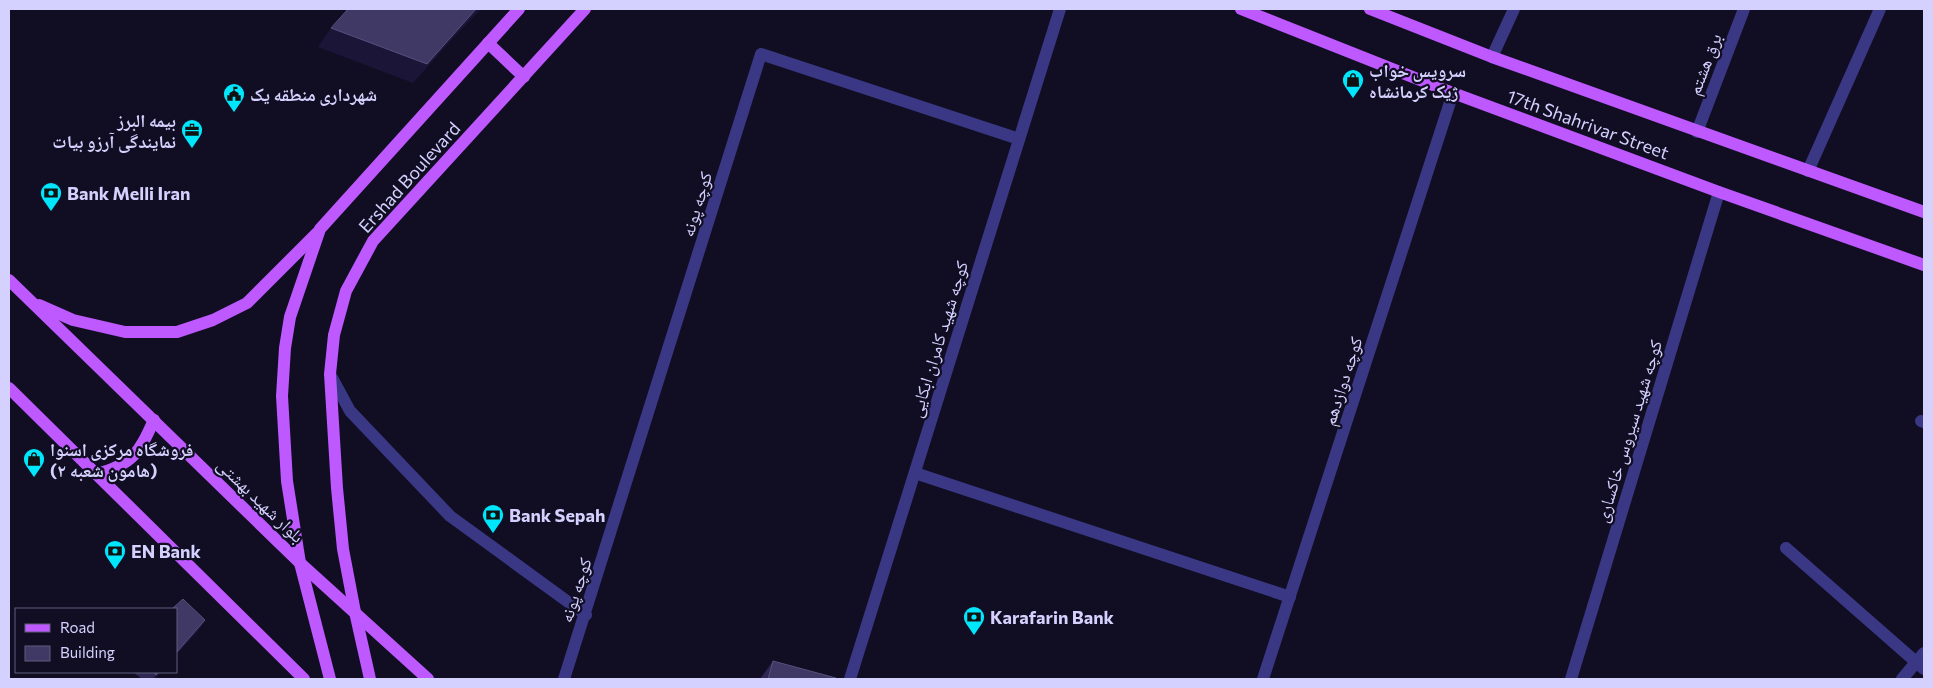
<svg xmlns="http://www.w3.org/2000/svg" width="1933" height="688" viewBox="0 0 1933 688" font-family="Commissioner,'Noto Naskh Arabic',sans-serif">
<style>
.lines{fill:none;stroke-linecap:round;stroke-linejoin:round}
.minor{stroke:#3a3884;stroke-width:12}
.major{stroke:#be58ff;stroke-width:12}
.wall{fill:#2f2652}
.shaded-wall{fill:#1b1538}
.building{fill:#403865;stroke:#58507d}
.labels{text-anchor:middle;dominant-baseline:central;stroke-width:4.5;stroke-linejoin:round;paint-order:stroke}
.street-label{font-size:18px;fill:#d5d1ff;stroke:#110e24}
.poi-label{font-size:18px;font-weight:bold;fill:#d5d1ff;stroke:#110e24;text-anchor:start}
</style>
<rect width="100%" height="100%" fill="#110e24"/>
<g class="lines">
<g class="minor">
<path d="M1492 57 1514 9"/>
<path d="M1697 132 1744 9"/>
<path d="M1808 171 1880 9"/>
<path d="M330 374 350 411 450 516 586 615"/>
<path d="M1921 421 1924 422"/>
<path d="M915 473 1290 597"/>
<path d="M1786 548 1924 669"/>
<path d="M564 679 761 54 1019 139"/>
<path d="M850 679 1060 9"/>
<path d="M1263 679 1453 93"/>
<path d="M1571 679 1719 192"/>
<path d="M1902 679 1924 653"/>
</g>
<g class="major">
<path d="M1241 9 1453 93 1719 192 1924 265"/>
<path d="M1370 9 1492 57 1924 212"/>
<path d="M488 43 524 77"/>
<path d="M9 280 300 563 428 679"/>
<path d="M39 305 73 320 125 332H177L213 320 247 303 317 233"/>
<path d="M9 388 304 679"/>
<path d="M97 474C133 464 139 453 154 420"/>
<path d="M330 679 300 563 287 481 282 396 285 348 290 317 320 229 519 9"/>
<path d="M370 679 355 612 343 549 337 488 330 374 334 335 346 291 373 241 585 9"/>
</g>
</g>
<g class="wall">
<path d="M773 661 836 679H760Z"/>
<path d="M133 672H161L154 679H142Z"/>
</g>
<g class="shaded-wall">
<path d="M476 9H481L454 37 413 83 318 47 331 28 467 18Z"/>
<path d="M205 620 198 631 176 655V653Z"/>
<path d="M159 672H161L154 679H153Z"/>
</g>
<g class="building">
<path d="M348 9H476L427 64 331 28Z"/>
<path d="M183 599 205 620 176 653V609H172Z"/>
<path d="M773 661 836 678V679H768Z"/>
<path d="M153 672H159L156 675Z"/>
</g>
<defs>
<g id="shop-pin" transform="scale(1.125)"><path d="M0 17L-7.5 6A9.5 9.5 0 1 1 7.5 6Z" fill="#00e6fc" stroke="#110e24"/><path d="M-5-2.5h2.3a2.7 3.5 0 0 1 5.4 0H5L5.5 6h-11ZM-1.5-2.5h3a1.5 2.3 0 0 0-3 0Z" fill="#111"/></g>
<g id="civic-pin" transform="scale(1.125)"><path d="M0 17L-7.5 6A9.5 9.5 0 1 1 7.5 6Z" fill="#00e6fc" stroke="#110e24"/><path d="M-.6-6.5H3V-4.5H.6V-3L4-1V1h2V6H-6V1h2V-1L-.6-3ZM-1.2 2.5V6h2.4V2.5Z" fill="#111"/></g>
<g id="office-pin" transform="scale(1.125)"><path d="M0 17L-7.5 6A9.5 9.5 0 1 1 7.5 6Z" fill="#00e6fc" stroke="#110e24"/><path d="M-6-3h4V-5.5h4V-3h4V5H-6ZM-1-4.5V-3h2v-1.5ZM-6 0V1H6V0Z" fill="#111"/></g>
<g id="bank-pin" transform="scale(1.125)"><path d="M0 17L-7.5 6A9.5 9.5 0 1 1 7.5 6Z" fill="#00e6fc" stroke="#110e24"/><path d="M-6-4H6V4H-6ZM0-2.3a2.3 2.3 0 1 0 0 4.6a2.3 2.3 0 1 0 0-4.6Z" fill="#111"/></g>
</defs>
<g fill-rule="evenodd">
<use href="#shop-pin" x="1353" y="80"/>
<use href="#civic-pin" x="234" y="94"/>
<use href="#office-pin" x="192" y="130"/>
<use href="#bank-pin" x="51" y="193"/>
<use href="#shop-pin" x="34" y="459"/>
<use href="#bank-pin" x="493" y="515"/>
<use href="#bank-pin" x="115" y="551"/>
<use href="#bank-pin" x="974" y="617"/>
</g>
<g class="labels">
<g class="street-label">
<text transform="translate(1704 64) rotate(-69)">برق هشتم</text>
<text transform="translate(1588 124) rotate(20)">17th Shahrivar Street</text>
<text transform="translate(409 177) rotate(-48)">Ershad Boulevard</text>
<text transform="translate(696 204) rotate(-73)">کوچه پونه</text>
<text transform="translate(938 339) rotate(-73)">کوچه شهید کامران ابکایی</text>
<text transform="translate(1342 381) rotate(-72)">کوچه دوازدهم</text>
<text transform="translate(1628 431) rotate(-73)">کوچه شهید سیروس خاکساری</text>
<text transform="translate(261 500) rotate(44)">بلوار شهید بهشتی</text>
<text transform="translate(575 590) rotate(-72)">کوچه پونه</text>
</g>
<g class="poi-label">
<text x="1369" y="70">سرویس خواب<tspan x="1369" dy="21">ژیک کرمانشاه</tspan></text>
<text x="250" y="94">شهرداری منطقه یک</text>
<text x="176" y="120" text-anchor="end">بیمه البرز<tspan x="176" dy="21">نمایندگی آرزو بیات</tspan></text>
<text x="67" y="193">Bank Melli Iran</text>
<text x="50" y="449">فروشگاه مرکزی اسنوا<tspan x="50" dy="21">(هامون شعبه ۲)</tspan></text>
<text x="509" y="515">Bank Sepah</text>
<text x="131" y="551">EN Bank</text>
<text x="990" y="617">Karafarin Bank</text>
</g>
</g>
<rect width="1933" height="688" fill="none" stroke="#d5d1ff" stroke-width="20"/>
<rect x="15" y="608" width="162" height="65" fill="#110e24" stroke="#5f5c7c"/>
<rect x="25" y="624" width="25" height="8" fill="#be58ff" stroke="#5f5c7c"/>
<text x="60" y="633" font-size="15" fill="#d5d1ff">Road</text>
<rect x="25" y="646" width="25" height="15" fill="#403865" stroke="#5f5c7c"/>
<text x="60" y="658" font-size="15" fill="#d5d1ff">Building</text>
</svg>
